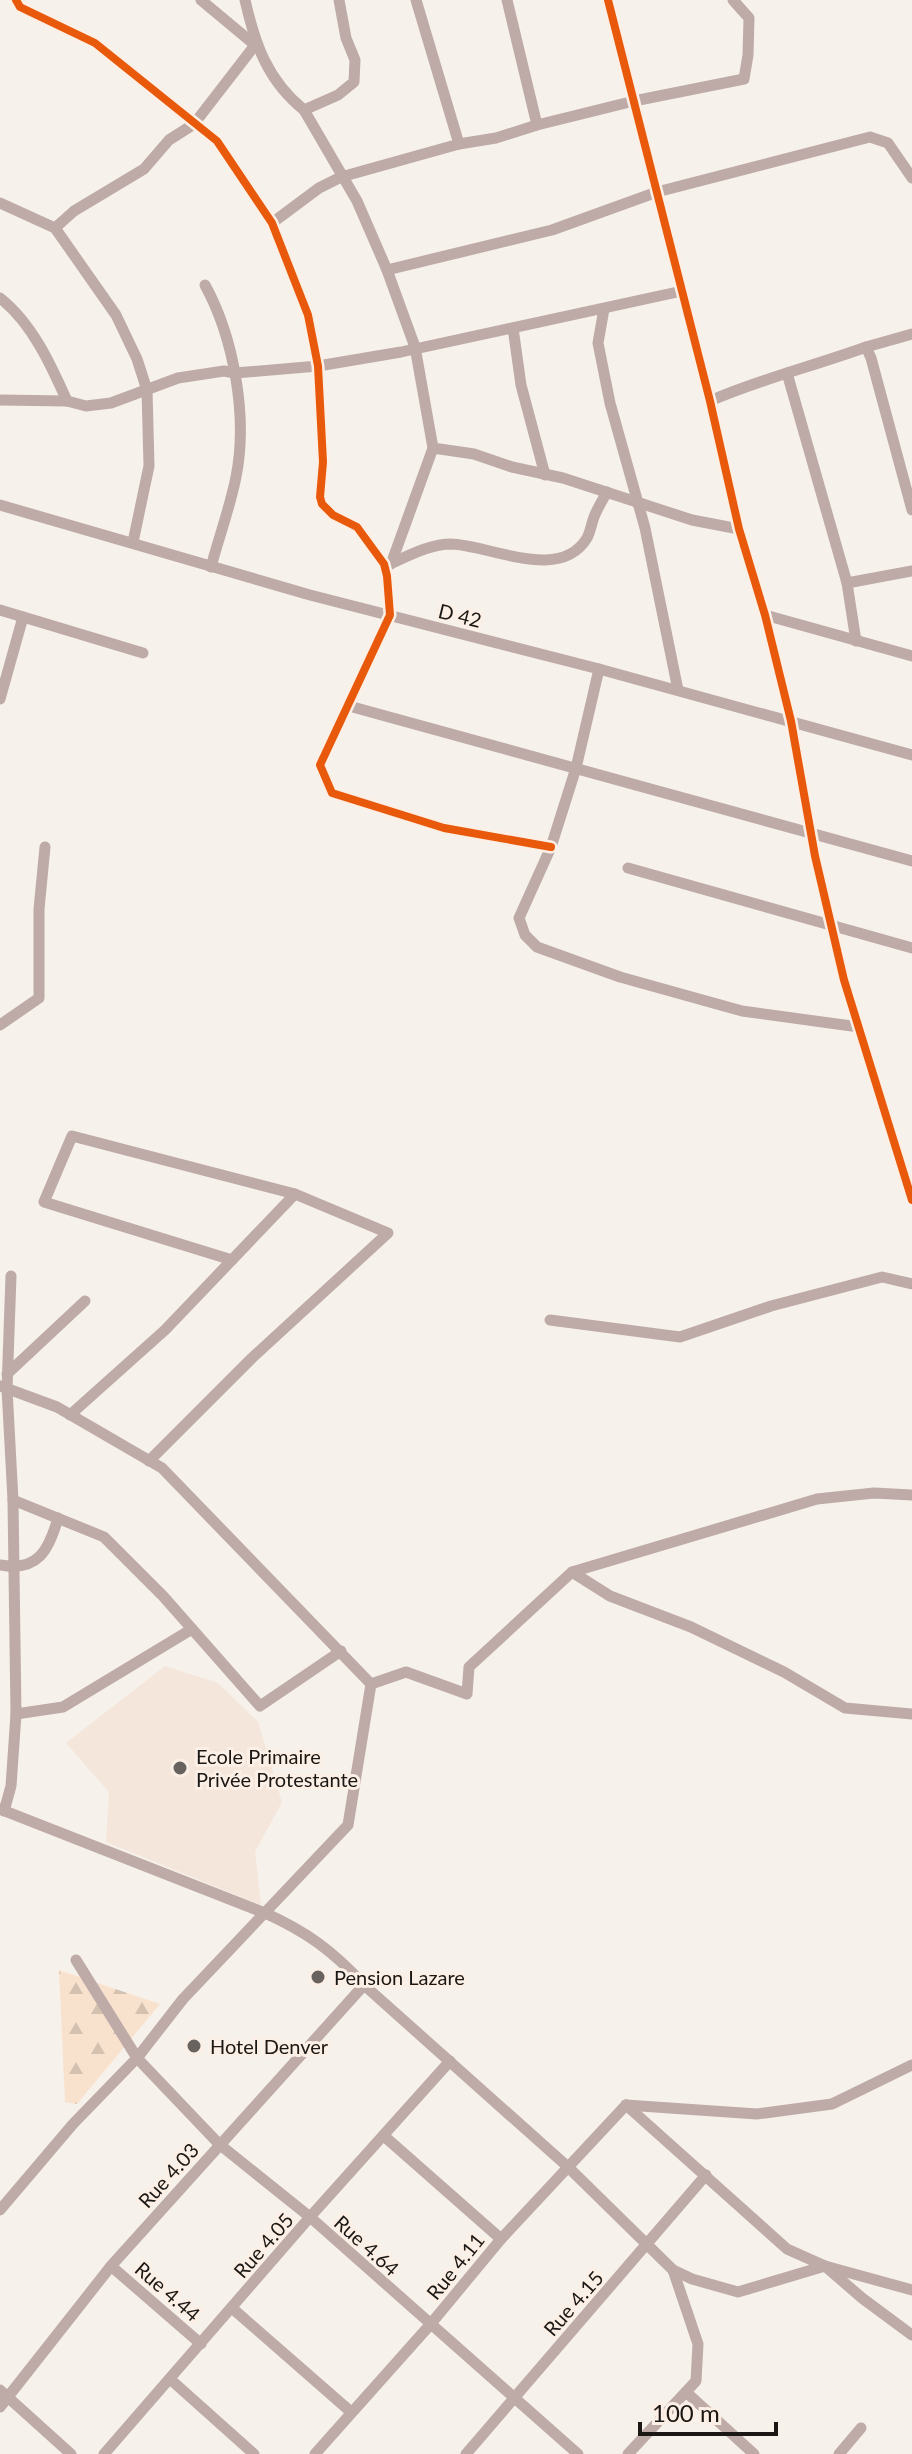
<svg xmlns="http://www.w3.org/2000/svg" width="912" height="2454" viewBox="0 0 912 2454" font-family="Lato,sans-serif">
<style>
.education{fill:#f4e6db}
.forest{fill:url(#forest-firs)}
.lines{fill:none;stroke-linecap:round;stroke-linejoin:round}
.minor{stroke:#beaba8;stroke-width:11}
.cycleway-casing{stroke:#fcf0e6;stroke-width:13}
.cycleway{stroke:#e8590c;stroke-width:8}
.poi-dot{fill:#68635f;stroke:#fcf0e6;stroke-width:3}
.labels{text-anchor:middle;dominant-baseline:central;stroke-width:6;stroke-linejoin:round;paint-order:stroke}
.street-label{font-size:20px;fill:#1b1714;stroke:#fcf0e6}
.poi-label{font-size:20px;fill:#1b1714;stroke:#fcf0e6;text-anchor:start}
</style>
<defs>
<pattern id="forest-firs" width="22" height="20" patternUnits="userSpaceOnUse" patternTransform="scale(2)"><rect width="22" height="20" fill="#f8e2ce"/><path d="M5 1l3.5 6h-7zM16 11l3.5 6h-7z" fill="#d4c1b0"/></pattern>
</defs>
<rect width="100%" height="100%" fill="#f7f1eb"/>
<path class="education" d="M165 1666 218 1683 258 1722 282 1802 255 1852 261 1905 106 1842 109 1792 66 1743Z"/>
<path class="forest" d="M59 1970 160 2004 77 2104 65 2102Z"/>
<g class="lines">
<g class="minor">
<path d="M16 0 20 7 95 43 217 141 272 223 308 315 318 366 323 462 320 497 322 504 333 515 357 527 384 564 387 576 390 615 320 765 332 793 444 828 551 847"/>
<path d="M245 0C255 44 267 80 304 110L357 201 387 270 415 347 433 448 474 454 512 467 563 478 692 520 739 529"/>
<path d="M416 0 459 144"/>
<path d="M507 0 537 125"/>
<path d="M608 0 710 401 739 529 765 615 791 721 815 856 844 980 912 1200"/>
<path d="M304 110 338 95 354 82 355 60 346 38 339 0"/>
<path d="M0 203 55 228 116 315 137 359 147 390 149 466 133 542"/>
<path d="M272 223 319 188 341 177 459 144 496 138 537 125 634 101 744 79 748 55 749 18 733 0"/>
<path d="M55 228 74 211 144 169 169 140 194 124 255 45 201 0"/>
<path d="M387 270 552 230 657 192 870 137 888 143 912 178"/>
<path d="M205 285C234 338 248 417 236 477 230 507 219 537 211 567"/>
<path d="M0 298C32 323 51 365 67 401"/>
<path d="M604 309 598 343 610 403 645 528 678 690"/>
<path d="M513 328 521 385 545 475"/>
<path d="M866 347 912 334"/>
<path d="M787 373 847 583 912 571"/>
<path d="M0 400 67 401 86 406 111 403 178 378 224 371 235 373 318 366 401 352 682 291"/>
<path d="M710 401C760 379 814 366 866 347L871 358 912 510"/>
<path d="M0 505 310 595 599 669 912 755"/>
<path d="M392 563C410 555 431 544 451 544 490 545 560 583 587 538 590 533 591 526 593 520 596 510 602 501 607 492"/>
<path d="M391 564 433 448"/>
<path d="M847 583 856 641"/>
<path d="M0 610 143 653"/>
<path d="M765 615 912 656"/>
<path d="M599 669 576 768 551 847 519 918 525 935 537 947 620 977 742 1011 859 1027"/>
<path d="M0 699 23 617"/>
<path d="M349 706 912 861"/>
<path d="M628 868 912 948"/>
<path d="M0 1025 39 998V909L45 847"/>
<path d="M550 1320 680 1337 771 1306 882 1277 912 1284"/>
<path d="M7 1374 85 1301"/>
<path d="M0 1386 57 1407 162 1468 371 1684 348 1825 183 1999 137 2058 73 2124 0 2210"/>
<path d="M70 1415 165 1330 295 1194"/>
<path d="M149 1461 252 1358 388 1233 295 1194 72 1136 44 1202 232 1260"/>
<path d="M13 1500 104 1537 163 1596 260 1706 341 1651"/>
<path d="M0 1565C38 1572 49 1550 58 1518"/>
<path d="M572 1572 610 1596 691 1627 784 1672 845 1708 912 1714"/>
<path d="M371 1684 406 1672 467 1694 469 1667 572 1572 817 1499 874 1493 912 1495"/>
<path d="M16 1714 63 1707 192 1629"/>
<path d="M0 1809 265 1913C307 1932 333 1951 364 1985L568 2167 673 2270 692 2279 738 2292 825 2266 862 2298 912 2335"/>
<path d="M4 1811 11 1786 16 1714 13 1500 7 1389 11 1276"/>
<path d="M76 1960 137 2058 219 2144 310 2217 578 2454"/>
<path d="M626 2105 787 2249 825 2266 912 2290"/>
<path d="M626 2105 757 2114 832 2104 912 2065"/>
<path d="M384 2136 501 2239"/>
<path d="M111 2266 201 2344"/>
<path d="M232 2308 351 2412"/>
<path d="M170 2379 254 2454"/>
<path d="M0 2390 71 2454"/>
<path d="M686 2392 754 2454"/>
<path d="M0 2407 111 2266 364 1985"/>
<path d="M104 2454 310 2217 450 2061"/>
<path d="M315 2454 429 2326 501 2239 626 2105"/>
<path d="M466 2454 706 2175"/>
<path d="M628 2454 696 2381 698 2344 673 2270"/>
<path d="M839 2454 861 2428"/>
</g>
<g class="cycleway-casing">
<g id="cycleway">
<path d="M16 0 20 7 95 43 217 141 272 223 308 315 318 366 323 462 320 497 322 504 333 515 357 527 384 564 387 576 390 615 320 765 332 793 444 828 551 847"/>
<path d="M608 0 710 401 739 529 765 615 791 721 815 856 844 980 912 1200"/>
</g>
</g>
<use href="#cycleway" class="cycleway"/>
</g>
<g class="poi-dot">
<circle cx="180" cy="1768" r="8"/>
<circle cx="318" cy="1977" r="8"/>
<circle cx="194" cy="2046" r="8"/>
</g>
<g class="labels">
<g class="street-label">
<text transform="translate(460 615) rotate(14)">D 42</text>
<text transform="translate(168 2175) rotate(-48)">Rue 4.03</text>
<text transform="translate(263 2245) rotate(-49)">Rue 4.05</text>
<text transform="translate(367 2245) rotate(42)">Rue 4.64</text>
<text transform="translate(455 2266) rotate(-51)">Rue 4.11</text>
<text transform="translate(168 2291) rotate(41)">Rue 4.44</text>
<text transform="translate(573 2303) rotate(-49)">Rue 4.15</text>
</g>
<g class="poi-label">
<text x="196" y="1756">Ecole Primaire<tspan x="196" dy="23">Privée Protestante</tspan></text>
<text x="334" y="1977">Pension Lazare</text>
<text x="210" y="2046">Hotel Denver</text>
</g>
</g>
<path d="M640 2422v12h136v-12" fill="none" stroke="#1b1714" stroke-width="4"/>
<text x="652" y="2422" font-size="24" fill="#1b1714" stroke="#fcf0e6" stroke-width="6" paint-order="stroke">100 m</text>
</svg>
